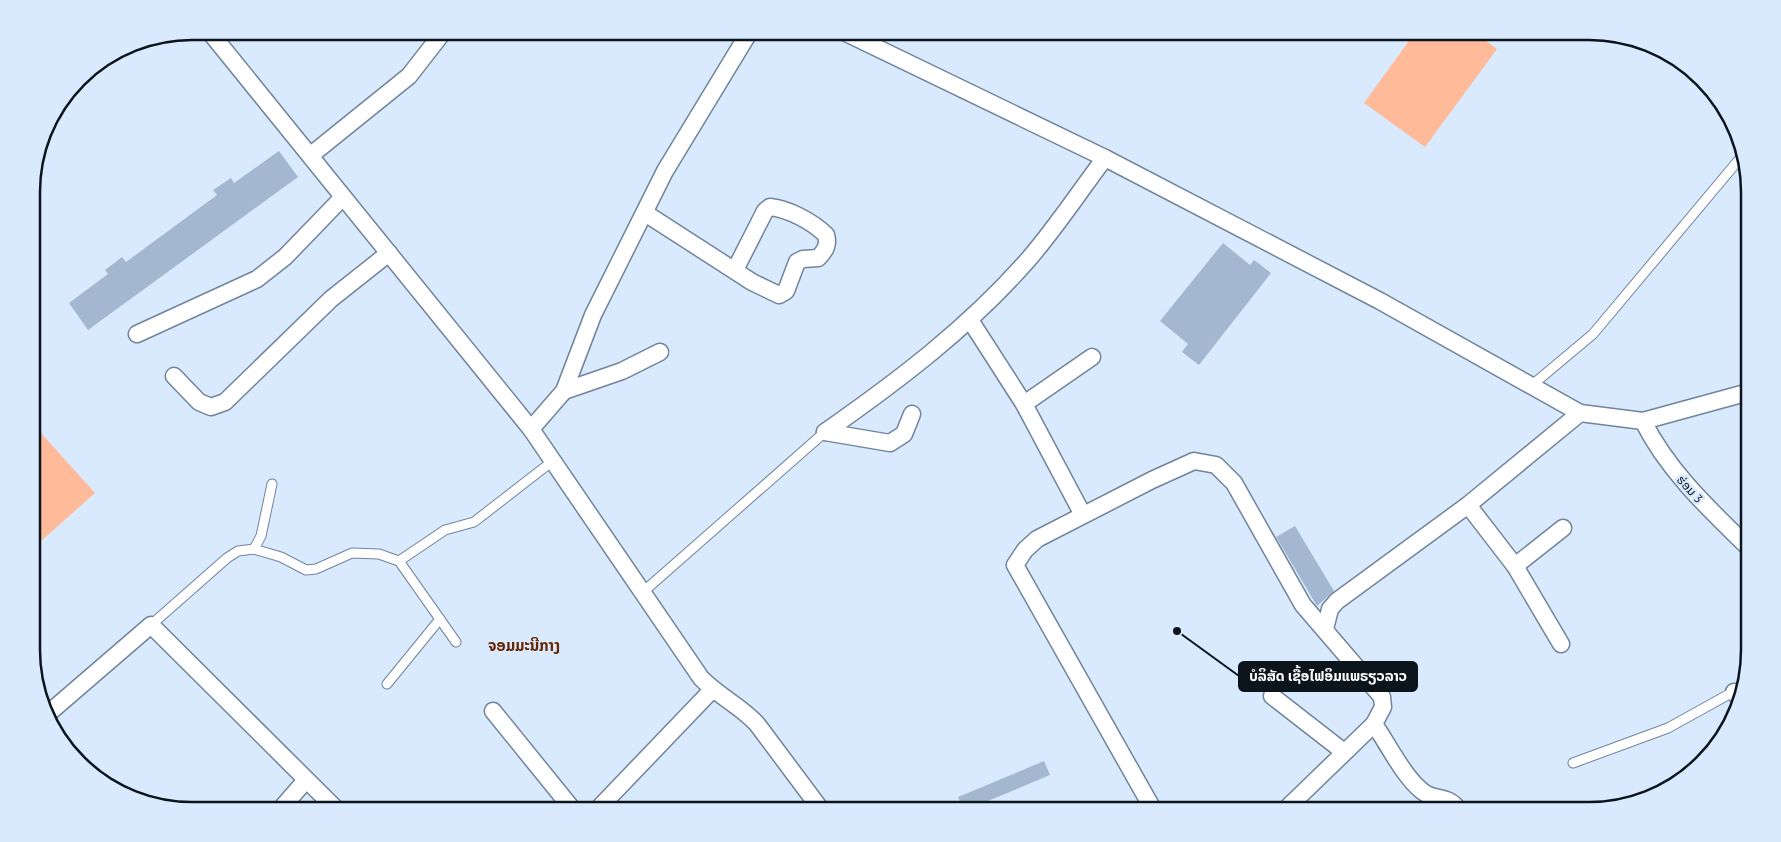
<svg xmlns="http://www.w3.org/2000/svg" width="1781" height="842" viewBox="0 0 1781 842" font-family="'PT Sans','Noto Sans Lao',sans-serif">
<style>
.green{fill:#fb9}
.building{fill:#a3b8d0}
.lines{fill:none;stroke-linecap:round;stroke-linejoin:round}
.service-casing{stroke:#71849b;stroke-width:11}
.minor-casing{stroke:#71849b;stroke-width:19}
.service{stroke:#fff;stroke-width:9}
.minor{stroke:#fff;stroke-width:16}
.labels{text-anchor:middle;dominant-baseline:central;stroke-width:5;stroke-linejoin:round;paint-order:stroke}
.street-label{font-size:12px;fill:#0c141c;stroke:#d9eaff}
.quarter-label{font-size:15px;font-weight:bold;fill:#642700;stroke:#d9eaff}
.rim{fill:none;stroke:#0c141c;stroke-width:2.5}
.leader{fill:none;stroke:#0c141c;stroke-width:2}
.callout-dot{fill:#0c141c;stroke:#d9eaff;stroke-width:2}
.callout{fill:#0c141c;stroke:#0c141c;stroke-width:2}
.callout-label{font-size:14px;text-anchor:middle;font-weight:bold;fill:#fff}
</style>
<rect width="100%" height="100%" fill="#d9eaff"/>
<g class="green">
<path d="M1416 31H1473L1497 49 1425 147 1364 103Z"/>
<path d="M32 423 95 493 32 549Z"/>
</g>
<g class="building">
<path d="M279 151 298 177 88 330 69 303 108 274 105 270 122 257 126 262 217 195 213 190 231 178 234 183Z"/>
<path d="M1223 243 1250 265 1254 260 1271 273 1199 365 1182 352 1188 344 1160 321Z"/>
<path d="M1295 526 1334 591 1317 606 1276 537Z"/>
<path d="M1044 761 1050 775 964 811 958 797Z"/>
</g>
<g class="lines">
<g class="service-casing">
<g id="service">
<path d="M1531 386 1593 334 1742 156"/>
<path d="M254 549 261 536 272 484"/>
<path d="M399 561 445 530 474 522 554 460"/>
<path d="M643 592 825 432"/>
<path d="M151 625 227 558 238 551 254 549 281 557 306 570 316 569 352 553 379 554 393 559 399 561 456 642"/>
<path d="M387 684 440 619"/>
<path d="M1573 763 1668 728 1742 687"/>
</g>
</g>
<g class="minor-casing">
<g id="minor">
<path d="M209 31 531 429 701 678C718 696 741 706 757 724L822 811"/>
<path d="M842 31 1105 158 1380 301 1580 413 1643 421 1749 392"/>
<path d="M311 155 409 76 444 31"/>
<path d="M645 213 752 282 779 295 786 291 797 262 803 259 818 258C825 251 829 245 826 235 813 222 789 209 770 207L765 211 735 270"/>
<path d="M970 320 1024 404 1083 515"/>
<path d="M137 334 257 279 285 257 343 197"/>
<path d="M174 376 199 402 211 407 225 402 331 299 389 253"/>
<path d="M564 391 622 371 660 352"/>
<path d="M1024 404 1092 357"/>
<path d="M1643 421C1668 471 1709 509 1749 548"/>
<path d="M531 429 564 391 593 315 665 171 750 31"/>
<path d="M825 432C898 381 968 328 1027 261 1055 229 1079 192 1105 158"/>
<path d="M825 432 890 443 904 434 912 414"/>
<path d="M1468 505 1515 566 1561 644"/>
<path d="M1515 566 1563 528"/>
<path d="M1325 629 1330 609 1337 601 1468 505 1580 413"/>
<path d="M1734 692 1740 699"/>
<path d="M1272 696 1344 752"/>
<path d="M493 711 574 811"/>
<path d="M50 712 151 625 338 811"/>
<path d="M1374 724C1388 744 1404 777 1422 791 1435 802 1446 793 1459 810"/>
<path d="M279 811 306 780"/>
<path d="M596 811 712 690"/>
<path d="M1154 811 1015 565 1025 550 1037 539 1152 480 1194 461 1216 465 1234 483 1303 605 1382 697 1383 707 1374 724 1285 810"/>
</g>
</g>
<use href="#service" class="service"/>
<use href="#minor" class="minor"/>
</g>
<g class="labels">
<g class="street-label">
<text transform="translate(1690 489) rotate(48)">ຮ່ອມ 3</text>
</g>
<g class="quarter-label">
<text x="524" y="645">ຈອມມະນີກາງ</text>
</g>
</g>
<path d="M0 0H1781V842H0ZM192 40H1589A152 152 0 0 1 1741 192V650A152 152 0 0 1 1589 802H192A152 152 0 0 1 40 650V192A152 152 0 0 1 192 40Z" fill="#d9eaff" fill-rule="evenodd"/>
<path class="rim" d="M192 40H1589A152 152 0 0 1 1741 192V650A152 152 0 0 1 1589 802H192A152 152 0 0 1 40 650V192A152 152 0 0 1 192 40Z"/>
<path class="leader" d="M1177 631L1239 676"/>
<circle class="callout-dot" cx="1177" cy="631" r="5"/>
<rect class="callout" x="1239" y="662" width="178" height="29" rx="5"/>
<g class="callout-label">
<text x="1328" y="681">ບໍລິສັດ ເຊື້ອໄຟອິມແພຣຽວລາວ</text>
</g>
</svg>
